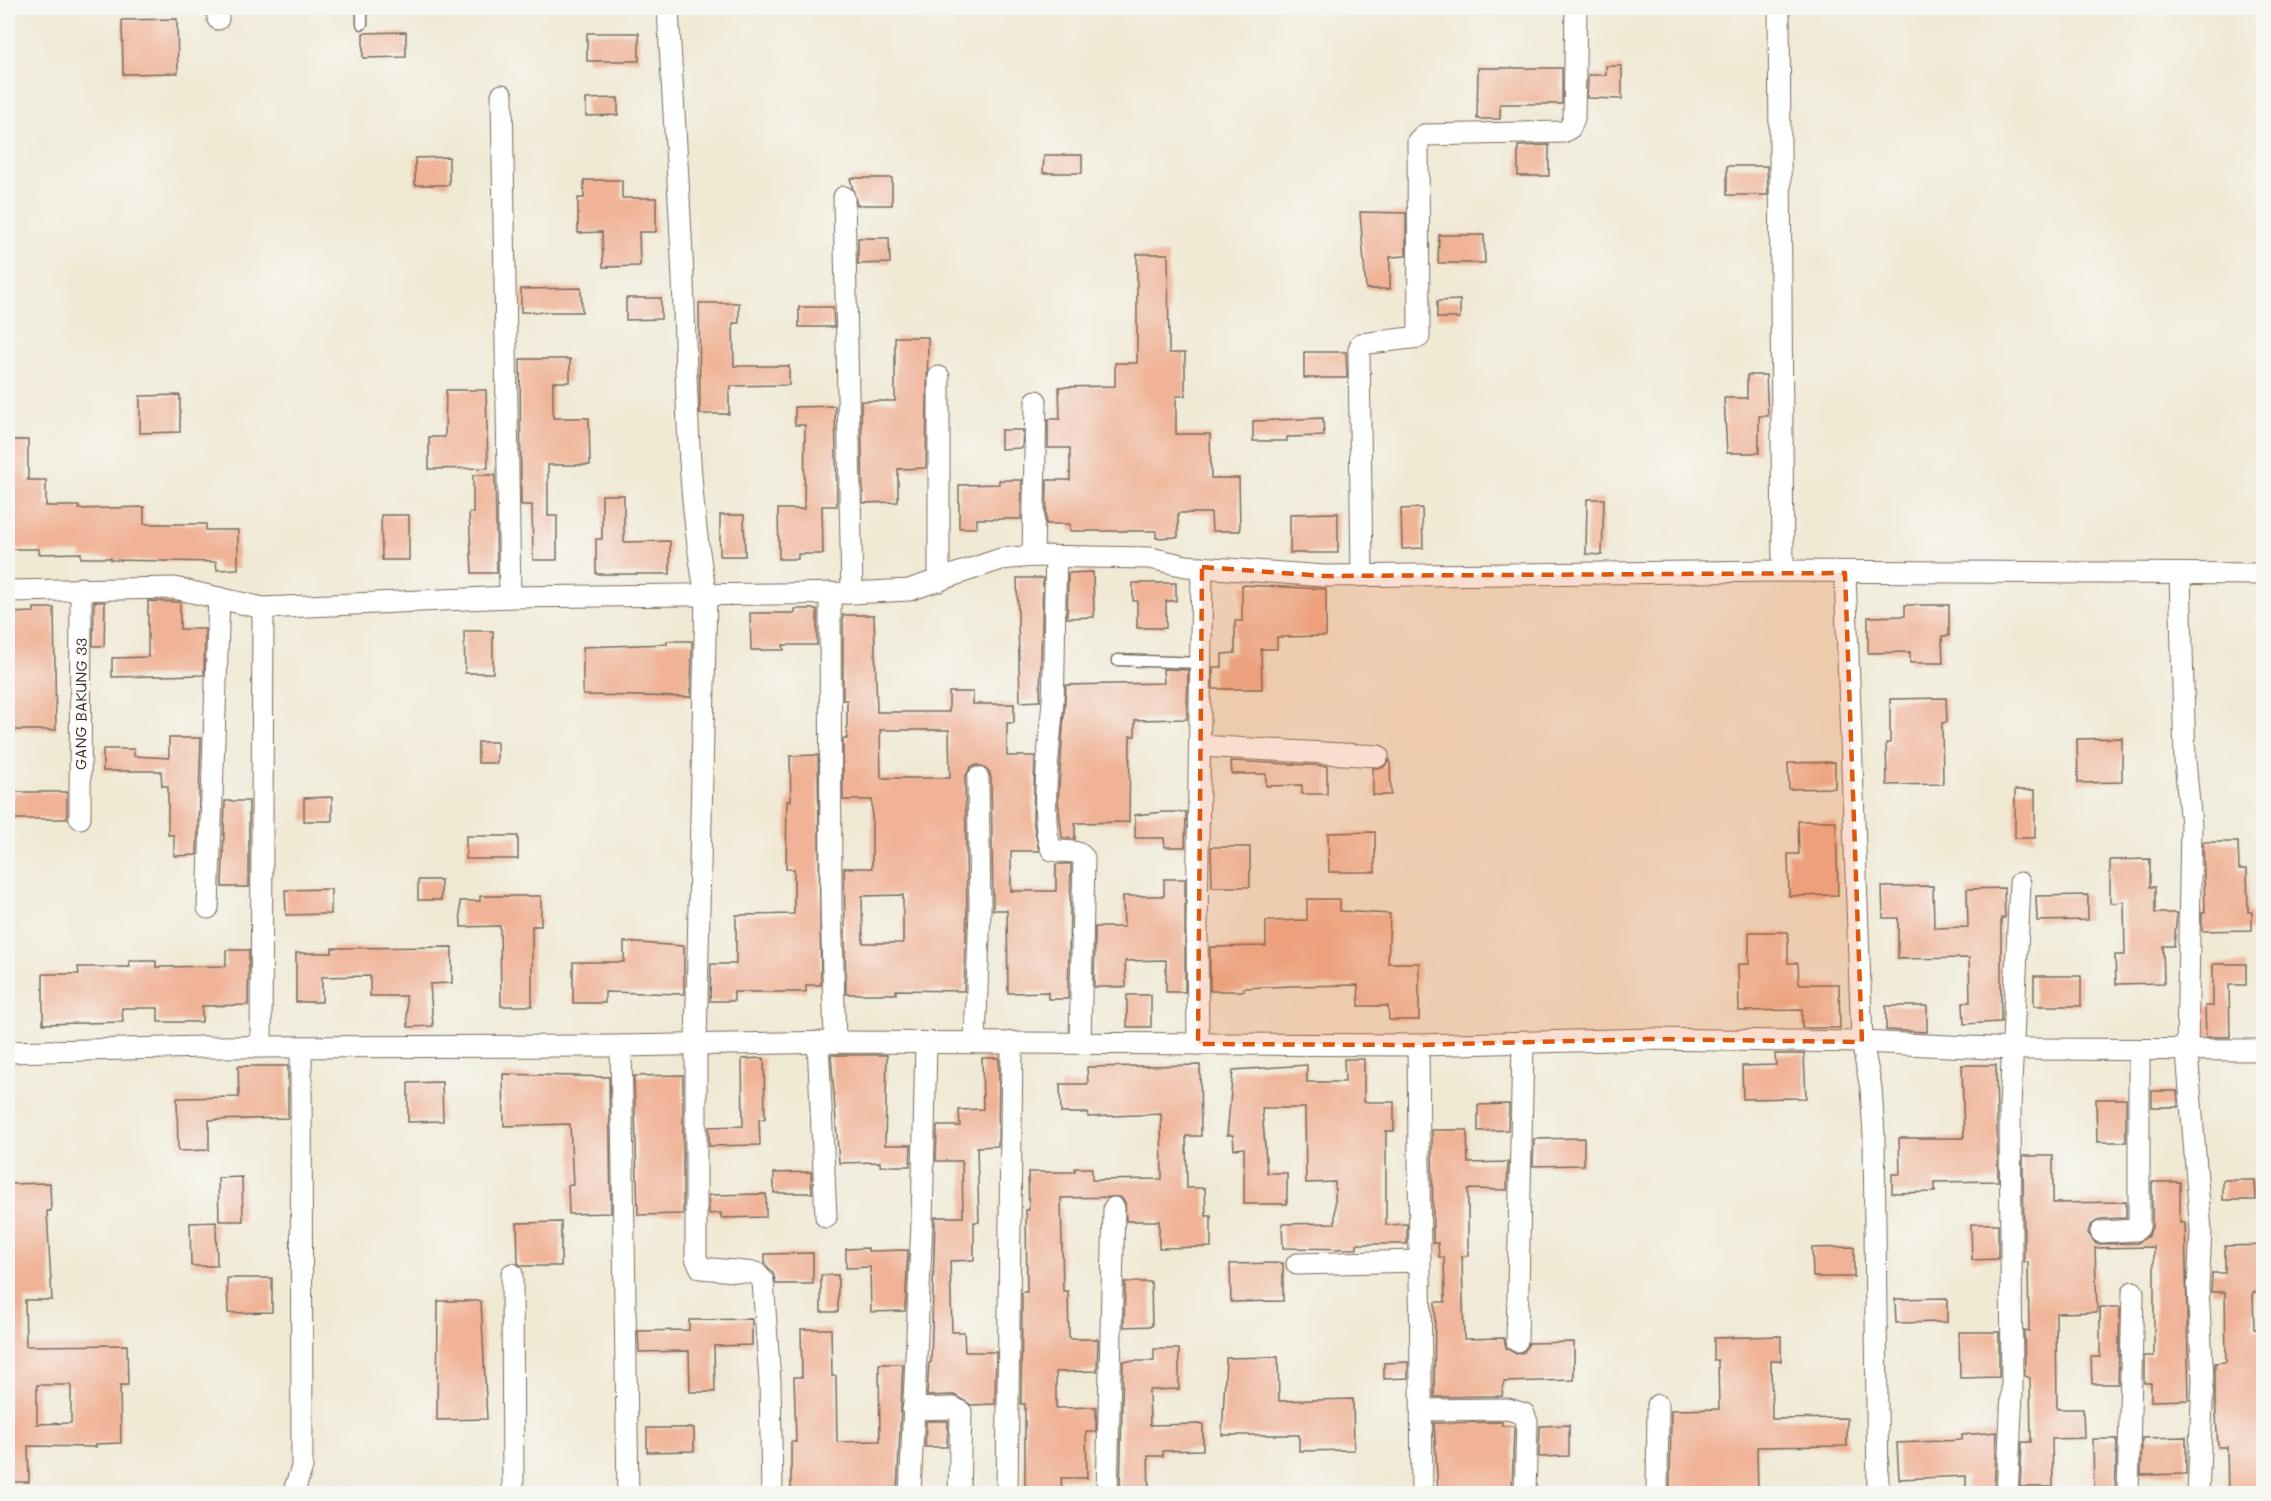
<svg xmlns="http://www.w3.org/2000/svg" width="2271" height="1501" viewBox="0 0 2271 1501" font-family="Mali,sans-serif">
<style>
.building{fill:#f0b397;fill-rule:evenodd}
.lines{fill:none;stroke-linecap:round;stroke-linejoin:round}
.lane-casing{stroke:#7a6d5e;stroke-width:13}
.street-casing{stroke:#7a6d5e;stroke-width:23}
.lane{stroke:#fff;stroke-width:10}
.street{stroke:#fff;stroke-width:21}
.marked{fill:#df570d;fill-opacity:0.2;stroke:#df570d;stroke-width:4.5;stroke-dasharray:12 8;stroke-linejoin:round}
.labels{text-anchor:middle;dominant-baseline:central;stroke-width:4.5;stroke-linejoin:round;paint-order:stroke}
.street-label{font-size:15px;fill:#3b2a1e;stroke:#f6f6f2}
</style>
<rect width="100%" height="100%" fill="#f6f6f2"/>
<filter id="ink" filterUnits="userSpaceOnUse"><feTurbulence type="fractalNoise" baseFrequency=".0167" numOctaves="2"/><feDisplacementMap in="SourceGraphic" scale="12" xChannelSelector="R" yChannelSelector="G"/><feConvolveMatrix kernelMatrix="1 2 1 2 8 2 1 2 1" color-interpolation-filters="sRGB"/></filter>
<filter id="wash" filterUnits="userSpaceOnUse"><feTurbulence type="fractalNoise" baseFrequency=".008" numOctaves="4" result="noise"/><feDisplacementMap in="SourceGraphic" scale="24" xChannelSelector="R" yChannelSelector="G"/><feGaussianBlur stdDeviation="1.35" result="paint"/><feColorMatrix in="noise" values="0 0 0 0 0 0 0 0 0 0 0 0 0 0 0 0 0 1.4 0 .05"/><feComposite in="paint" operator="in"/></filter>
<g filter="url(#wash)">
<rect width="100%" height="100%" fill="#f0e9d4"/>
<g id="blocks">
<g class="building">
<path d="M177 19 178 73 123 74 122 20Z"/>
<path d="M406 32V57L363 58V33Z"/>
<rect x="587" y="33" width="52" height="28"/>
<path d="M1606 66H1622V99L1587 98 1588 75H1606Z"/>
<path d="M1478 68H1562V104H1500V119H1477Z"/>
<path d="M618 98V115L586 116V99Z"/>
<path d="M1549 145V176H1518V146Z"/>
<path d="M1044 155H1082V173H1043Z"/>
<path d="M449 157V185H415V158Z"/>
<path d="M1727 166H1767L1768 195H1727Z"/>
<path d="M850 178H892V205H857Z"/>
<path d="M584 180H622V198H656V232H639L640 266 603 267 602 232 578 233V198H584Z"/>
<path d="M1360 212 1406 213V256L1390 257V289H1366Z"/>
<path d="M1439 235H1484L1485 263H1438Z"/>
<path d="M858 238H889L890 263 858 264Z"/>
<path d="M1137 254H1168L1169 353H1185V396H1176V434H1210L1211 478H1239L1240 531H1212L1211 513H1178V537L1156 538V531H1070V524H1046L1047 480H1070V448H1048V419H1060L1059 387 1115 386V363H1137Z"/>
<path d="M581 288 582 312H521V289Z"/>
<path d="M626 298H661V319L626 320Z"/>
<path d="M1460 300V318H1437V301Z"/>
<path d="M699 303H739V323H733L734 366H789V385L731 386V390H729V414H700Z"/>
<path d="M799 307H833L834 327H799Z"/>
<path d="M895 337H928L926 468 898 469V502L863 503 861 401H895Z"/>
<path d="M1304 352H1346L1347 378H1304Z"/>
<path d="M520 359H570V382H553V418H589L590 465H548V516H557V560H533L532 505H521Z"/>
<path d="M1747 375H1766L1768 416H1759V453H1727L1724 398H1747Z"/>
<path d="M446 390H486L488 468 429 469V437H445Z"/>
<path d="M180 395V432L140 433V396Z"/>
<path d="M835 406 837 506H822L823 554H798V559H779L778 509H804L805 425H795V407Z"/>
<path d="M1323 418 1324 436 1287 437V441H1253V421Z"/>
<path d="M1001 430H1023L1022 448 1001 449Z"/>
<path d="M8 440H28V480H46V506H79V509L144 507V524H206V530H238V569L217 570 216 562 111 560V558H81V553L39 554V549H9Z"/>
<path d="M473 475H495L497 573H472L469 513H473Z"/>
<path d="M999 480H1022L1021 519H977V528H959V485L999 484Z"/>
<path d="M602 495H624V542L670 541V574H596V539H602Z"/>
<path d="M1587 499H1604L1602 555 1586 554Z"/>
<path d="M1422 508 1423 548 1402 549 1401 509Z"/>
<path d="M1338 513V553H1290V514Z"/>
<path d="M381 515H409V560H382Z"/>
<path d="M720 515H744L745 556H720Z"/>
<path d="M1093 572 1094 617 1067 618 1068 573Z"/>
<path d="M1017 578H1043L1040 701 1020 702Z"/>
<path d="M1133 583H1176V601H1166V628H1137V601H1133Z"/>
<path d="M1242 585 1326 589V636L1277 637V649H1261L1262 689H1213V667H1222V654L1235 653V621H1242Z"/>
<path d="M148 601 180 602V629H205L204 675 112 677V658L148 657Z"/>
<path d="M94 602H105L104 646H93Z"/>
<path d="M1905 605H1949V636H1942L1943 663H1910V652L1868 653V617L1905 616Z"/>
<path d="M34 608H54L56 730H8V613L34 612Z"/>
<path d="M795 609H817V645H783L784 650H751L750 613H795Z"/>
<path d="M843 615H874L877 712H949V692H973V704H1014V723H1007V756H1035L1033 820 1039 851H1011V891H1056V864H1071L1068 999H1048V992L1008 993 1007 910H993L991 778 989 771 978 765 971 767 965 778 967 910 964 991 896 990V994H846L844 868H872V800H843V739H847V700H843ZM880 730H949L950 778H881ZM903 895V943H863L862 896Z"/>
<path d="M464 631H493V673H465Z"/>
<path d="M667 641H692L691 697 583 695V647L667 644Z"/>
<path d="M1163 669 1188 670 1187 719 1135 720V736H1130L1129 822 1075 823V839L1062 838 1058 800 1066 685 1164 683Z"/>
<path d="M1946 698 1947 722 1942 723 1943 784 1887 785 1886 743H1890V699Z"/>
<path d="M169 738H201L197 855 174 856V835H168V786H162L161 771H103V749H134V756L169 758Z"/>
<path d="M2122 738V782L2078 783 2077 739Z"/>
<rect x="478" y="742" width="19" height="21"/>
<path d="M818 755 821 985H806V992H734V1001H710L711 964H736V915L794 914V869H786L787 801H791L790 756Z"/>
<path d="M1390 760 1391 795H1373V768H1383Z"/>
<path d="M1231 761 1327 766V794H1302V785L1266 786V774H1232Z"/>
<path d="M1835 762V788L1789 789 1788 763Z"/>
<rect x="2015" y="790" width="20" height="48"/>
<rect x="13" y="792" width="54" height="27"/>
<path d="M332 797V821H304V798Z"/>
<path d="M225 801H249V887H222Z"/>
<path d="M1164 812H1186L1185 847H1165L1164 838H1135V815Z"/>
<path d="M1798 821H1836L1838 895 1789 896 1788 854H1799Z"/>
<path d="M1375 832V872H1329L1328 833Z"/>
<rect x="466" y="836" width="52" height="23"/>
<path d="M2203 842H2238L2239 869H2247L2248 912H2252V930L2202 931V912H2205Z"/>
<path d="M1211 847H1250V887H1212Z"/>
<path d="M2150 859V887H2155V913H2177L2174 946H2163L2164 983 2116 984 2115 955H2125L2124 902 2110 903V860Z"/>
<path d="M1164 879H1185V992H1166V960L1125 961 1126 987H1094L1095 927H1124L1123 896H1164Z"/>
<rect x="418" y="880" width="23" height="20"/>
<path d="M1933 886 1934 928 1968 927 1967 889 2004 888 2005 918H2001V1022L1964 1024 1963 1002H1970L1969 958 1898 959V918H1883L1882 887Z"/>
<path d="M331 889V914L286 915 285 890Z"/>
<path d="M2088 895V920L2037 921 2036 896Z"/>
<path d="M480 896H541V926H532V1006H501L500 926 461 927 460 901H480Z"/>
<path d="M1307 899H1340V911L1390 914 1388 963H1419V1020H1389L1388 1006H1359L1358 985 1294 986 1244 988V991H1210V947L1266 946V921L1307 920Z"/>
<path d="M1749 932H1788V963H1798L1799 984H1839L1840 1028H1802V1010L1739 1011 1738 964H1749Z"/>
<path d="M624 942 684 946V994L605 992V1003H573V962H624Z"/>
<path d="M452 947V983L430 984 433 1026 408 1027 406 996H370V976L322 977V1002H296V953H332V948Z"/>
<path d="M226 950H249L248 1005 202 1006V1022H158V1008H122L123 1022 43 1024V974H79L78 967H130L129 961H156V967L226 966Z"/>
<path d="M2213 964H2246V985H2229L2230 1037H2206L2205 1006H2213Z"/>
<rect x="2034" y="976" width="47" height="30"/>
<rect x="1127" y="995" width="24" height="32"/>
<path d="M1886 1006H1927V1032L1886 1030Z"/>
<path d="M1775 1054H1804L1806 1098 1743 1099 1742 1066 1776 1065Z"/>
<path d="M831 1055H887L885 1145H911L910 1166H880V1162L839 1163Z"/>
<path d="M764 1058 765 1119H759L760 1145 709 1146V1127L743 1126 742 1059Z"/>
<path d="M982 1058H999L998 1146 977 1147 979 1222H974V1260L950 1261 952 1332H964L965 1352H996L995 1404 971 1405 954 1395 927 1396 929 1363 931 1362 935 1217H963L962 1161H936L937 1126H960L959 1110 983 1109Z"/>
<path d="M1344 1059H1364V1102H1394V1131H1386V1225L1407 1224V1244H1357V1249L1283 1248 1282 1224 1335 1223V1182L1306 1183 1305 1108H1262L1267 1173H1287V1204H1244V1148L1234 1149 1233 1135H1227L1233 1070 1307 1065V1082H1345Z"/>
<path d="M1200 1065 1201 1136H1186L1187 1188H1205L1206 1216H1211V1247L1159 1248V1221H1126L1125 1202 1120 1197 1061 1198 1063 1291H1068L1069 1339H1098L1097 1371 1056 1372V1408L1096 1407V1432H1086L1087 1478H1061L1062 1492H1025V1404H1021L1022 1292H1027L1026 1210H1029L1028 1172H1075V1168H1092V1180L1162 1179 1161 1114 1088 1117V1113H1061L1060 1084H1088L1087 1067Z"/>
<path d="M1962 1065H1996L1998 1181 1935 1182V1192L1892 1193V1174H1900L1899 1138H1964Z"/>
<path d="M238 1066H288V1118L209 1120V1150L178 1151 177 1098 239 1097Z"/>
<path d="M503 1074 609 1077 611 1213 569 1214 568 1185H573L570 1124 504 1126Z"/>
<path d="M683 1075V1214L638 1215 634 1076Z"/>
<path d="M442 1082 443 1121 408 1122V1083Z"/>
<path d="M2152 1091H2177L2178 1107H2152Z"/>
<path d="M2096 1099H2126V1142H2097Z"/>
<path d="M1509 1104 1508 1130 1478 1131V1105Z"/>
<path d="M1432 1130H1467L1468 1163 1508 1162 1507 1190 1468 1189V1256H1462L1464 1339 1504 1338 1506 1348 1516 1354 1524 1352 1529 1343 1574 1342V1380L1504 1382 1502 1396 1434 1397 1435 1302H1445L1444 1257H1439L1438 1243H1433Z"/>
<path d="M1584 1138V1165L1533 1166 1534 1139Z"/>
<path d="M2023 1156H2053V1203L2126 1202V1218L2100 1219 2090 1226 2088 1233 2096 1244 2137 1243 2148 1236 2152 1227V1182H2180V1223H2185L2189 1400 2151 1401V1383H2144V1356H2154V1247L2095 1248 2097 1312 2056 1313 2057 1409H2083L2084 1438 2052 1439 2053 1487H2020L2022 1442H2031L2030 1378 2025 1376 2024 1331H2029L2028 1262H2024V1259Z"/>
<path d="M811 1172 812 1193H774V1173Z"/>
<path d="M242 1177 243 1221H219L218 1178Z"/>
<path d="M2223 1180H2255L2256 1200H2223Z"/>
<path d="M50 1183 51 1211H47L52 1300H25L26 1346 127 1345 128 1385H120L121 1443 96 1444V1447L28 1446 29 1482H8V1184ZM37 1385H71V1423L37 1424Z"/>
<path d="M766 1194V1217L721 1218V1213L709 1214V1195Z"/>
<path d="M216 1222 217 1266H191L190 1223Z"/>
<path d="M561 1222V1266H522L518 1263 517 1223Z"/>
<path d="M1971 1224H1998V1259L1972 1260Z"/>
<path d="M2264 1245 2263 1291 2253 1292 2254 1329H2264V1394H2259L2264 1494H2228L2227 1447H2218L2215 1400V1363L2226 1362 2225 1292H2211L2212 1273H2225V1246Z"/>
<path d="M1854 1247V1277H1813L1812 1248Z"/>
<path d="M868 1248V1251L908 1250 905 1311 871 1312 870 1267 846 1268V1249Z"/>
<path d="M813 1253V1284H776L773 1273 765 1264V1254Z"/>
<path d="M1283 1263V1301L1231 1302 1230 1264Z"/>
<rect x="821" y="1275" width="17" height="37"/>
<path d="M227 1278H272V1312L228 1313Z"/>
<path d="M1125 1282H1151L1152 1326 1124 1327Z"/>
<path d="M1947 1298V1322L1896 1323 1895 1299Z"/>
<path d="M438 1301H481L487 1419 437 1420Z"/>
<path d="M2100 1307H2120L2118 1384H2092L2091 1357H2100Z"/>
<path d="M752 1319V1345L714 1346 715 1392H690L689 1351 639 1352 638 1331 689 1330V1320Z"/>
<path d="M801 1329H831L832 1376H836L837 1442 880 1441 879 1364H903L897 1494H791V1442H796L794 1377H802Z"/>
<path d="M1959 1332H1999V1377L1960 1378Z"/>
<path d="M1781 1336V1361H1771L1772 1419 1847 1418V1446L1757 1447 1758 1494H1670L1671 1410 1719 1409 1718 1360H1714V1338Z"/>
<path d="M1154 1349H1179V1389L1149 1390 1150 1425 1203 1424V1450L1163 1451V1456H1148L1149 1494H1120L1123 1361H1154Z"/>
<path d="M1278 1357 1279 1401 1353 1399 1354 1450 1299 1451V1435H1222L1226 1358Z"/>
<path d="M1408 1362V1378L1384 1379V1363Z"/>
<path d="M926 1421H948L947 1447H925Z"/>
<path d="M1502 1422V1426H1514L1512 1494H1438L1434 1423Z"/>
<path d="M1569 1425V1456L1539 1457 1540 1426Z"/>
<path d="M647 1428H694V1451L647 1452Z"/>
<path d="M1997 1432 1994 1494H1966V1476L1899 1479 1897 1443 1962 1440V1435Z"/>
<path d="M2186 1437V1474L2141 1475 2142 1438Z"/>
<path d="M2093 1439H2117L2115 1494H2094Z"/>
</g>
</g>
</g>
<g filter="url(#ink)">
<use href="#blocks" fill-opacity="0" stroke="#7a6d5e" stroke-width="1.5"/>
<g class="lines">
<g class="lane-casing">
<g id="lane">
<path d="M362 24V8"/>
<path d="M1117 660 1201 663"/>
</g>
</g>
<g class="street-casing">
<g id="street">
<path d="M668 8C673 108 681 208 684 308 687 403 688 501 706 595L696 1044V1258L701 1268 756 1273 763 1281 770 1382 772 1494"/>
<path d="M1779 8 1783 571"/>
<path d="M218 19V8"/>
<path d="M502 95 510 597"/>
<path d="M844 197 852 593"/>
<path d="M939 377V581"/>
<path d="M1033 556 1036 401"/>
<path d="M1056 558C1054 605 1055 652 1053 700 1051 733 1038 823 1052 850 1063 853 1076 848 1084 858L1080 1042"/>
<path d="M1845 573 1862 1042 1871 1088 1874 1136 1878 1494"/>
<path d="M1362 574 1359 350 1361 344 1419 337 1418 141 1424 135 1563 132 1570 128 1574 118 1576 8"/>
<path d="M2180 574 2185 761 2191 825 2187 1052 2201 1231 2198 1288 2203 1380 2198 1494"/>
<path d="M8 591 174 588 263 608 510 597 852 593 909 590 1001 559 1033 556 1150 558 1186 566 1324 576 1783 571 2264 574"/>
<path d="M830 593 831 904 835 1042"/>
<path d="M1200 746 1378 756"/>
<path id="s1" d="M80 818 81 588"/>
<path d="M208 908 219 598"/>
<path d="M818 1042 826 1217"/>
<path d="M975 1042 980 910 978 778"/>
<path d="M1198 1044 1197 926 1202 567"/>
<path d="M1418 1045 1422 1494"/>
<path d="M621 1046 628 1494"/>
<path d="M261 1047 263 608"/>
<path d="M8 1052 204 1047 621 1046 835 1042 1418 1045 1650 1039 1862 1042 2013 1049 2264 1050"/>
<path d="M2101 1232 2136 1230 2139 1227V1050"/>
<path d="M1297 1264 1419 1261"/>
<path d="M512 1274 513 1494"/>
<path d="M1517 1341 1523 1041"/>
<path d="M913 1409 954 1408 961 1412 959 1494"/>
<path d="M1421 1410 1508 1409 1524 1414 1527 1422 1525 1494"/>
<path d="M293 1494 302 1467 301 1047"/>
<path d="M910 1494 922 1222 926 1043"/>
<path d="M1007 1494 1012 1042"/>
<path d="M1107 1494 1114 1208"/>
<path d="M1657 1494 1658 1405"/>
<path d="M2007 1494 2012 1392 2010 1107 2020 883"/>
<path d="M2128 1494 2133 1292"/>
</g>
</g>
<use href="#lane" class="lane"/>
<use href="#street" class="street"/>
</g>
</g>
<path class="marked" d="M1202 567 1324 576 1845 573 1862 1042 1650 1039 1418 1045 1198 1044Z"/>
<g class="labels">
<g class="street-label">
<text stroke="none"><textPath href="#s1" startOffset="114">GANG BAKUNG 33</textPath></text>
</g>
</g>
<rect width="2271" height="1501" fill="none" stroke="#f6f6f2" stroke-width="30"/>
</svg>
